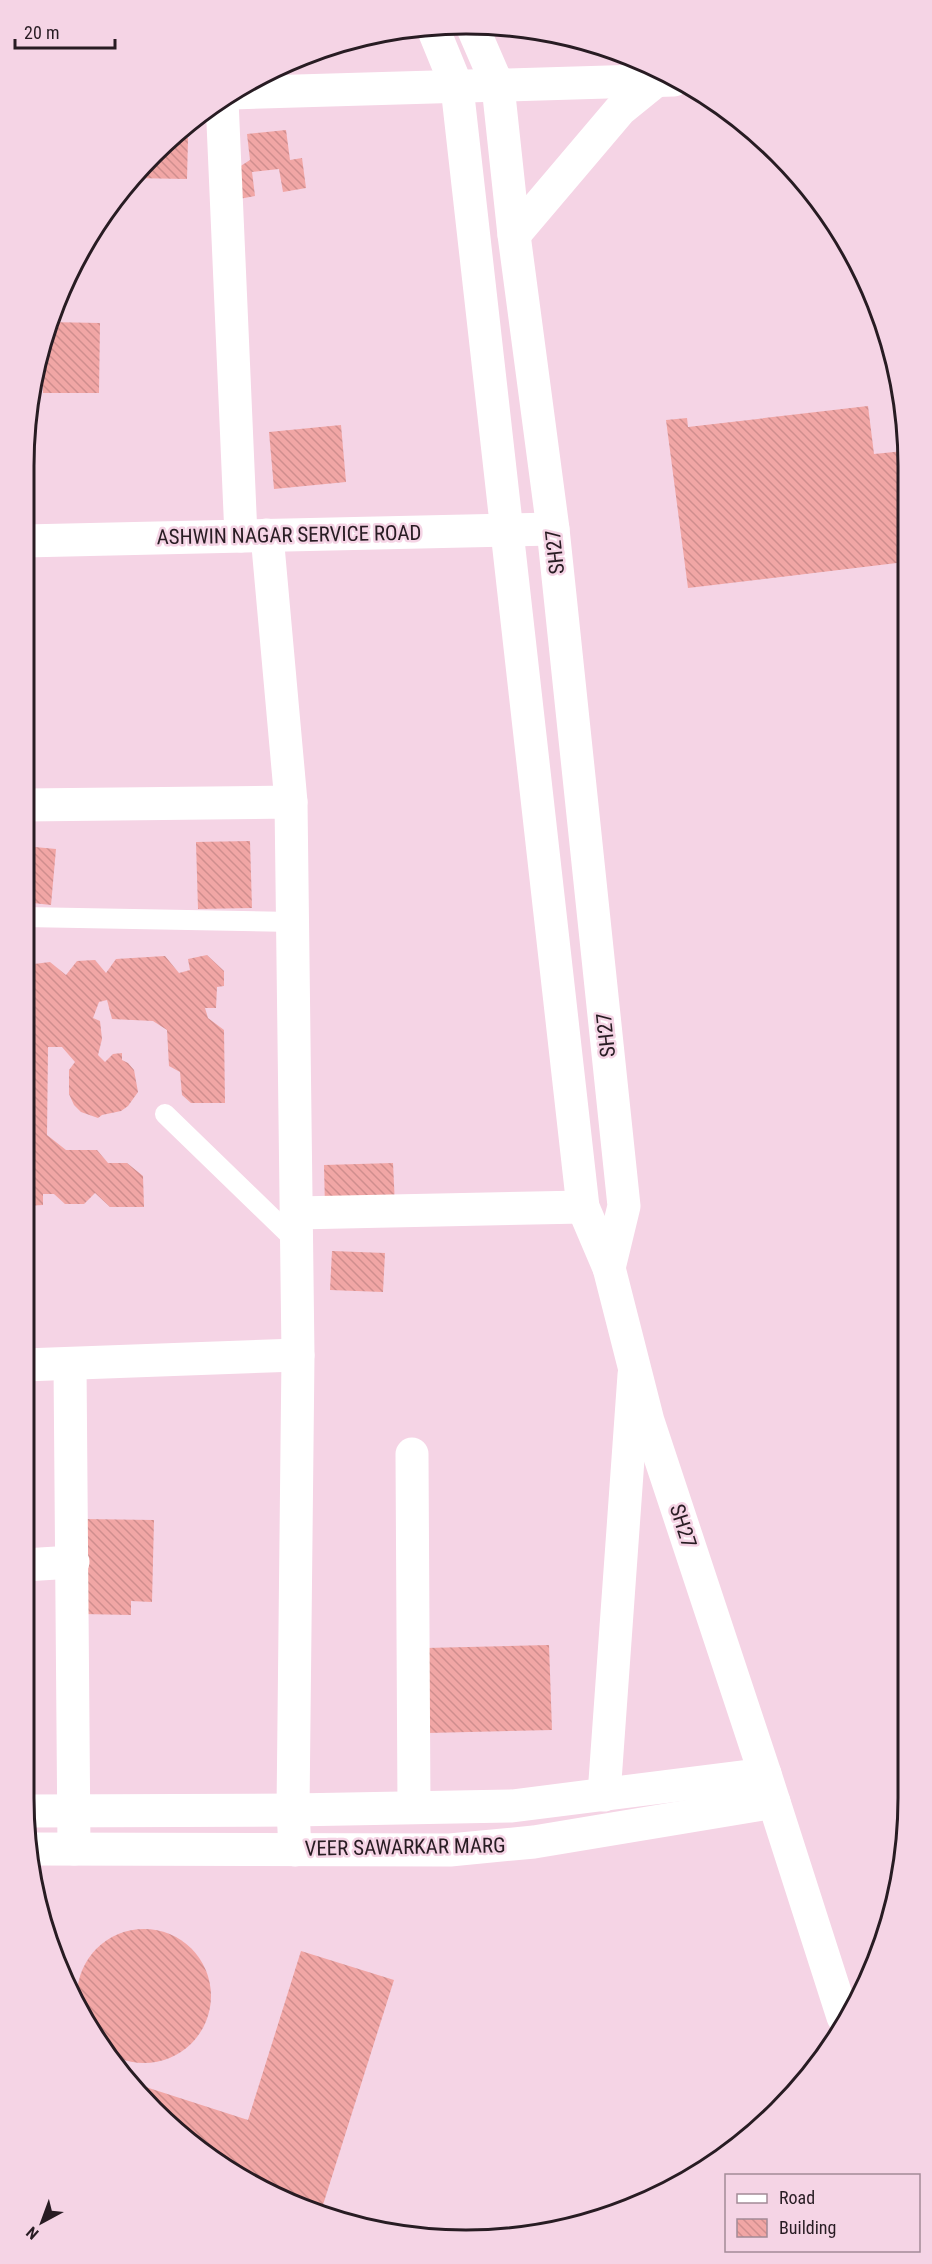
<svg xmlns="http://www.w3.org/2000/svg" width="932" height="2264" viewBox="0 0 932 2264" font-family="'Roboto Condensed',sans-serif">
<style>
.building{fill:url(#building-back-hatch)}
.lines{fill:none;stroke-linecap:round;stroke-linejoin:round}
.lane{stroke:#fff;stroke-width:20}
.street{stroke:#fff;stroke-width:33}
.secondary{stroke:#fff;stroke-width:33}
.primary{stroke:#fff;stroke-width:33}
.labels{text-anchor:middle;dominant-baseline:central;stroke-width:5;stroke-linejoin:round;paint-order:stroke}
.street-label{font-size:21px;fill:#281c23;stroke:#f5d4e5}
.rim{fill:none;stroke:#281c23;stroke-width:3}
</style>
<defs>
<pattern id="building-back-hatch" width="6" height="6" patternUnits="userSpaceOnUse" patternTransform="scale(1.5)"><rect width="6" height="6" fill="#f1a6a5"/><path d="M-1 5l2 2M0 0l6 6M5-1l2 2" fill="none" stroke="#cf8e8e"/></pattern>
</defs>
<rect width="100%" height="100%" fill="#f5d4e5"/>
<g class="building">
<path d="M286 130 290 160 302 158 306 188 283 192 279 169 252 172 255 196 239 199 236 169 250 160 247 134Z"/>
<path d="M173 138H188L187 179 131 178Z"/>
<path d="M48 322 100 323 99 393H43V348Z"/>
<path d="M868 406 874 454 904 451 905 562 688 588 666 420 687 418 688 427Z"/>
<path d="M341 425 346 482 274 489 269 432Z"/>
<path d="M250 841 252 908 198 909 196 842Z"/>
<path d="M24 846 56 849 51 905 24 902Z"/>
<path d="M207 955 224 971V986L217 987 216 1008H205L208 1018 224 1030 225 1103H191L182 1095 180 1072 169 1066 167 1030 153 1021 112 1019 107 1000 99 1002 93 1018 100 1021 102 1039 98 1055 105 1062 113 1054 122 1053V1060L128 1063 134 1070 138 1092 128 1106 121 1111 102 1115 98 1118 81 1112 74 1105 69 1094V1070L75 1062 62 1047H48L47 1135 66 1150H97L108 1163H127L143 1176 144 1207H110L95 1193 84 1204H65L54 1194H43V1205L24 1206V975L34 964 50 962 66 975 77 961 95 960 106 973 116 959 165 956 179 973 190 970 188 959Z"/>
<path d="M393 1163 395 1206 325 1208 324 1165Z"/>
<path d="M332 1251 385 1253 383 1292 330 1290Z"/>
<path d="M24 1464H29L30 1530H24Z"/>
<path d="M84 1519 154 1520 152 1602 131 1601V1615L82 1614Z"/>
<path d="M549 1645 552 1730 428 1733 426 1648Z"/>
<circle cx="144" cy="1996" r="67"/>
<path d="M301 1951 394 1980 322 2208 266 2190 245 2181 133 2089 127 2081 248 2120Z"/>
</g>
<g class="lines">
<g class="lane">
<path d="M24 917 293 922"/>
<path d="M165 1114 296 1241"/>
</g>
<g class="street">
<path d="M222 100 241 536"/>
<path d="M267 535 291 802"/>
<path d="M24 541 553 529"/>
<path d="M24 805 291 802 298 1355 293 1810 295 1850"/>
<path d="M296 1213 583 1207"/>
<path d="M70 1364 74 1849"/>
<path d="M24 1365 298 1355"/>
<path d="M412 1454 414 1807"/>
<path d="M24 1565 73 1562"/>
<path d="M604 1795 634 1375"/>
</g>
<g class="secondary">
<path d="M26 1811 293 1810 512 1806 765 1774"/>
<path d="M32 1849 450 1850 534 1842 774 1802"/>
</g>
<g class="primary">
<path d="M432 26 457 87 583 1207 609 1268"/>
<path d="M472 26 498 86 514 235 553 529 624 1206 609 1268 648 1421 765 1774 843 2017"/>
<path d="M232 93 674 80"/>
<path d="M514 235 620 110 657 80"/>
</g>
</g>
<g class="labels">
<g class="street-label">
<text transform="translate(289 535) rotate(-1)">ASHWIN NAGAR SERVICE ROAD</text>
<text transform="translate(555 552) rotate(-96)">SH27</text>
<text transform="translate(606 1035) rotate(-96)">SH27</text>
<text transform="translate(683 1526) rotate(72)">SH27</text>
<text transform="translate(405 1847) rotate(-1)">VEER SAWARKAR MARG</text>
</g>
</g>
<path d="M0 0H932V2264H0ZM466 34H466A432 432 0 0 1 898 466V1798A432 432 0 0 1 466 2230H466A432 432 0 0 1 34 1798V466A432 432 0 0 1 466 34Z" fill="#f5d4e5" fill-rule="evenodd"/>
<path class="rim" d="M466 34H466A432 432 0 0 1 898 466V1798A432 432 0 0 1 466 2230H466A432 432 0 0 1 34 1798V466A432 432 0 0 1 466 34Z"/>
<rect x="725" y="2174" width="195" height="78" fill="#f5d4e5" stroke="#a38a97" stroke-width="1.5"/>
<rect x="737" y="2194" width="30" height="9" fill="#ffffff" stroke="#a38a97" stroke-width="1.5"/>
<text x="779" y="2204" font-size="18" fill="#281c23">Road</text>
<rect x="737" y="2219" width="30" height="18" fill="url(#building-back-hatch)" stroke="#a38a97" stroke-width="1.5"/>
<text x="779" y="2234" font-size="18" fill="#281c23">Building</text>
<g transform="translate(42 2222) rotate(221)" stroke="#f5d4e5" stroke-width="4.5" paint-order="stroke">
<path d="M0-4.5L10 22L0 15L-10 22Z" fill="#281c23"/>
<text y="-9" font-size="16" font-weight="bold" text-anchor="middle" fill="#281c23">N</text>
</g>
<path d="M15 39v9h100v-9" fill="none" stroke="#281c23" stroke-width="3"/>
<text x="24" y="39" font-size="18" fill="#281c23" stroke="#f5d4e5" stroke-width="4.5" paint-order="stroke">20 m</text>
</svg>
